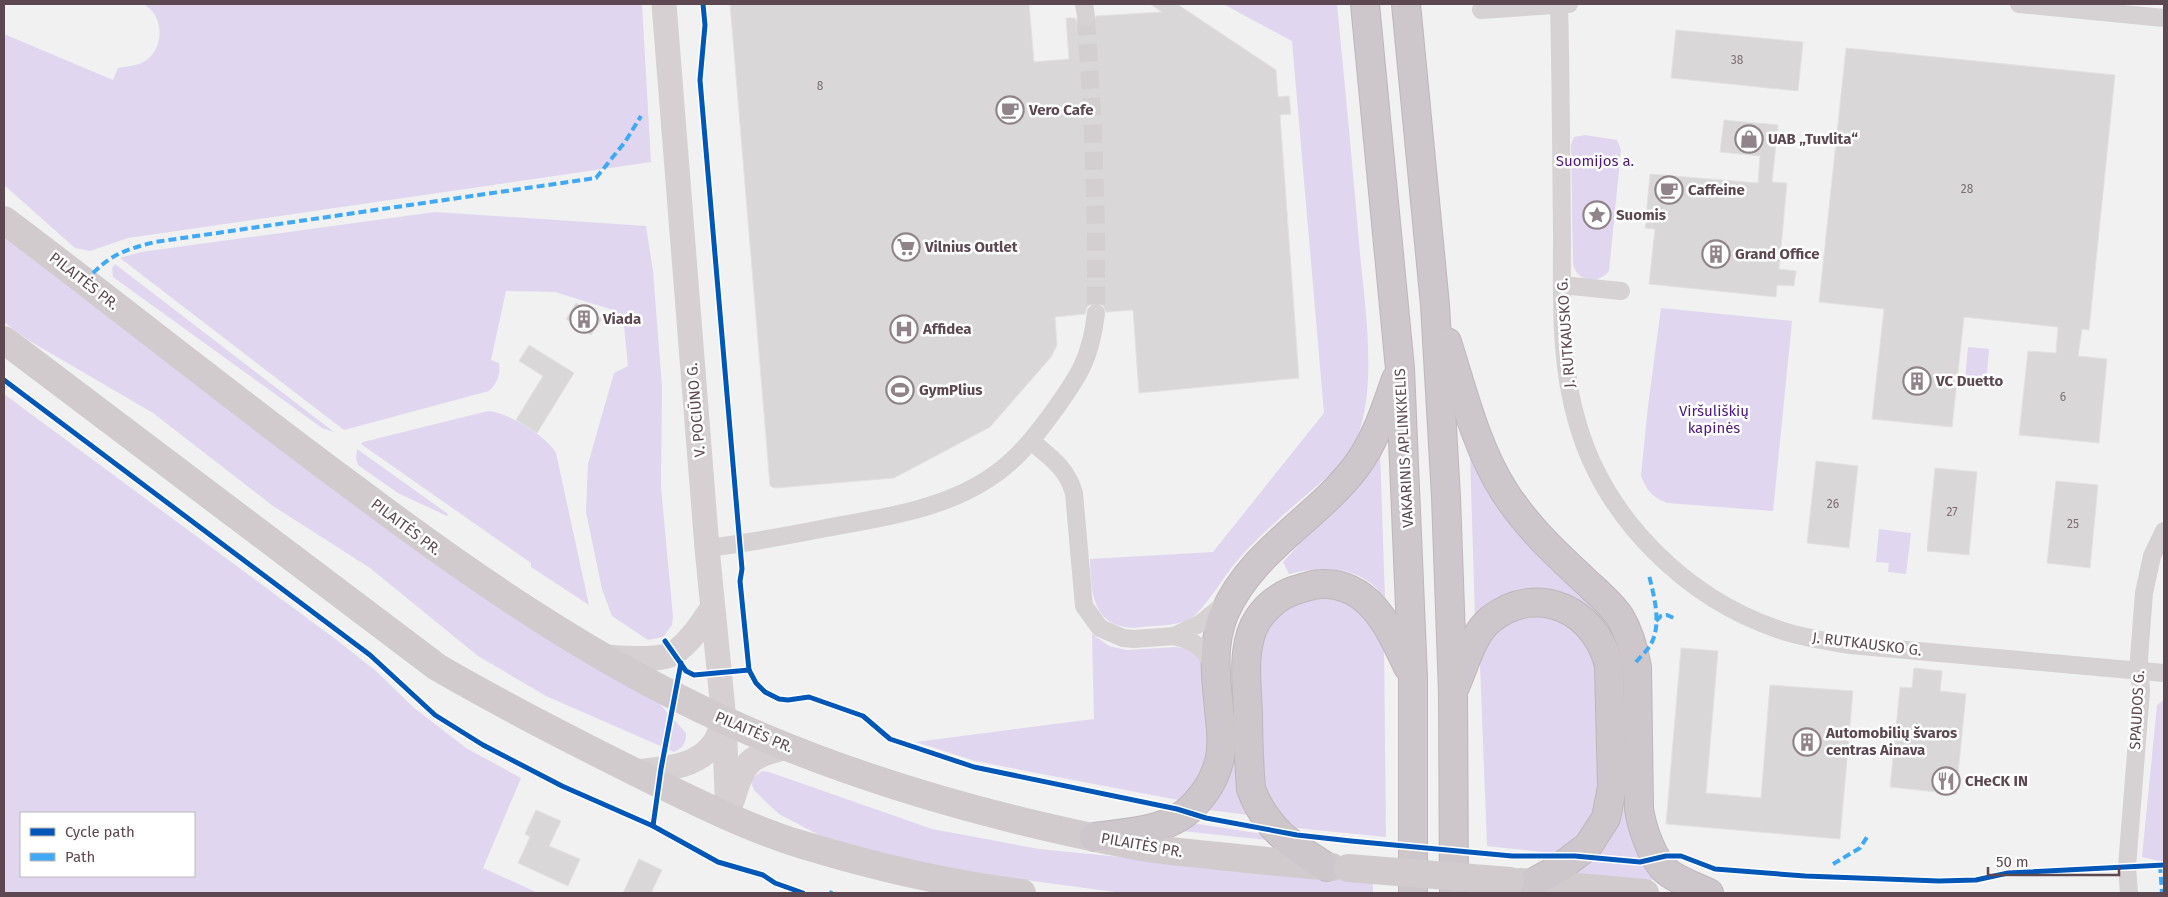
<svg xmlns="http://www.w3.org/2000/svg" width="2168" height="897" viewBox="0 0 2168 897" font-family="'Fira Sans',sans-serif">
<style>
.green{fill:#e0d6ef;fill-rule:evenodd}
.building{fill:#d9d7d7;stroke:#e3e2e2}
.lines{fill:none;stroke-linecap:round;stroke-linejoin:round}
.minor-tunnel{stroke:#d3cfd0;stroke-width:18;stroke-dasharray:18 9;stroke-linecap:butt}
.trunk-casing{stroke:#bfb6ba;stroke-width:30}
.minor{stroke:#d6d1d3;stroke-width:18}
.secondary{stroke:#d6d0d3;stroke-width:25}
.primary{stroke:#d1cbce;stroke-width:28}
.trunk{stroke:#cdc6ca;stroke-width:28}
.primary-bridge{stroke:#d1cbce;stroke-width:28}
.quiet{stroke:#3fa9f5;stroke-width:4;stroke-dasharray:8 4;stroke-linecap:butt}
.cycleway-casing{stroke:#fff;stroke-width:8}
.cycleway{stroke:#0057b8;stroke-width:5}
.labels{text-anchor:middle;dominant-baseline:central;stroke-width:5;stroke-linejoin:round;paint-order:stroke}
.number-label{font-size:12px;fill:#7e6e76}
.poi-label{font-size:15px;font-weight:bold;fill:#5d4852;stroke:#fff;text-anchor:start}
.park-label{font-size:15px;fill:#4c187e;stroke:#fff}
.street-label{font-size:15px;fill:#5d4852;stroke:#fff}
</style>
<rect width="100%" height="100%" fill="#f0f1f0"/>
<g class="green">
<path d="M147 4H642L651 162 128 238 90 251 75 248 4 185V34L113 80 118 68C129 66 140 66 149 58 164 45 163 16 146 6Z"/>
<path d="M1223 4H1337C1345 87 1353 170 1360 254 1365 307 1377 384 1358 435 1354 448 1344 459 1335 470 1302 499 1267 527 1237 561 1223 577 1211 600 1195 615 1185 624 1169 625 1155 626 1146 626 1134 629 1125 627 1091 622 1091 586 1090 559L1213 552 1324 413 1292 41Z"/>
<path d="M1585 135 1617 140 1621 150 1609 271C1598 285 1576 282 1573 263L1571 145 1574 137Z"/>
<path d="M435 212 646 226 653 271 662 387 661 487 673 617 672 625 663 637 648 640 612 616 602 589 586 512 588 464 614 373 628 366 623 316 610 309 555 292 506 291 491 360 499 363C501 373 497 384 489 391L344 430 120 258 141 252Z"/>
<path d="M4 237 195 383 657 701 686 733C686 744 683 747 674 752L546 696 478 656 370 568 273 506 153 413 28 340 4 322Z"/>
<path d="M115 264 334 432 322 428 113 277 112 268Z"/>
<path d="M1661 308 1792 321 1773 511 1667 503C1652 497 1647 491 1641 476L1648 406Z"/>
<path d="M1968 347 1989 349 1986 383 1965 381Z"/>
<path d="M4 394 334 638 376 671 413 707 466 748 521 778 483 868 538 893H4ZM21 813H194V876H21Z"/>
<path d="M488 411C507 412 547 436 556 453L589 605 531 567V563L361 444 363 442Z"/>
<path d="M357 449 448 514 447 516 398 493 358 465 356 458Z"/>
<path d="M1380 450 1385 599C1381 594 1377 588 1372 584 1350 566 1315 567 1289 574L1283 562 1358 480Z"/>
<path d="M1470 454 1606 617 1622 650 1658 878 1653 880 1574 874 1590 860 1620 661C1618 654 1617 646 1614 639 1596 598 1544 577 1503 595 1493 600 1484 609 1475 617Z"/>
<path d="M1879 529 1911 533 1906 574 1888 572 1889 563 1876 562Z"/>
<path d="M1337 594 1372 617 1384 649 1386 837 1286 827 1274 812 1262 779 1258 662 1261 641 1269 622 1296 600Z"/>
<path d="M1548 612 1581 631 1598 665 1602 788 1598 813 1584 836 1562 854 1487 846 1480 665 1484 645 1509 619Z"/>
<path d="M1092 634 1109 646 1126 650 1176 647 1191 650 1202 662 1209 745 1206 766 1183 801 975 761 916 742 1094 719Z"/>
<path d="M2164 700V862L2142 857 2157 705Z"/>
<path d="M1237 739 1249 815 1208 810Z"/>
<path d="M762 771 769 772 932 829 1039 849 1373 882V893H1123L957 871 867 851 819 835 779 814 767 803 754 790 751 782 753 778Z"/>
<path d="M1192 823 1262 834 1267 840 1182 831Z"/>
</g>
<g class="building">
<path d="M730 4H1029L1034 62 1069 59 1066 18H1075L1078 24 1087 28 1093 25 1096 16 1162 12 1150 4H1177L1276 70 1278 97 1289 96 1291 114 1280 115 1299 378 1139 393 1133 310 1106 312 1102 304 1092 303 1087 307 1085 314 1055 317 1057 345 1051 357 990 427 894 478 775 488 770 486Z"/>
<path d="M1676 30 1803 42 1798 91 1671 78Z"/>
<path d="M1846 48 2115 75 2089 330 2082 329 2078 356 2107 359 2099 443 2019 435 2028 351 2056 353 2058 327 1964 317 1952 427 1872 419 1884 309 1819 302Z"/>
<path d="M1724 120 1778 125 1772 182 1787 183 1779 269 1796 271 1794 286 1777 285 1776 297 1649 284 1655 229 1645 228 1650 174 1758 183 1760 156 1720 152Z"/>
<path d="M576 303 602 319 591 335 566 319Z"/>
<path d="M529 345 574 373 537 433 516 420 543 376 519 361Z"/>
<path d="M1816 461 1858 466 1849 548 1807 543Z"/>
<path d="M1935 468 1977 472 1969 555 1927 551Z"/>
<path d="M2056 481 2098 485 2090 568 2047 563Z"/>
<path d="M1681 648 1718 651 1706 793 1761 798 1770 685 1853 691 1840 839 1666 824Z"/>
<path d="M1914 668 1942 671 1940 691 1966 694 1956 794 1890 787 1900 687 1912 688Z"/>
<path d="M536 810 561 821 549 846 580 859 568 886 518 863 530 837 525 834Z"/>
<path d="M639 859 662 870 651 893H623Z"/>
</g>
<g class="lines">
<path class="minor-tunnel" d="M1086 17 1093 131 1096 226V313"/>
<g class="trunk-casing">
<g id="trunk">
<path d="M1365 4 1400 369 1413 677V893"/>
<path d="M1406 4 1435 305 1446 497 1453 693 1454 893"/>
<path d="M1447 342C1463 392 1476 447 1504 491 1525 524 1552 550 1580 576 1593 589 1610 602 1620 617 1629 632 1634 650 1637 667L1639 809C1642 828 1653 863 1670 874 1682 882 1696 887 1709 893"/>
<path d="M1455 687C1465 665 1472 634 1491 619 1538 582 1597 611 1609 666L1612 787 1606 818 1588 846 1559 868 1532 883"/>
<path d="M1094 837C1129 832 1172 832 1196 803 1204 794 1212 783 1216 771 1223 755 1222 736 1220 719 1217 684 1210 648 1224 614 1251 551 1315 520 1355 468 1375 442 1385 410 1396 379"/>
<path d="M1327 867C1291 845 1266 829 1251 789 1249 763 1248 738 1248 713 1247 685 1242 652 1254 626 1263 608 1280 594 1299 589 1306 587 1314 584 1321 584 1370 582 1390 629 1408 667"/>
</g>
</g>
<g class="minor">
<path d="M1084 4 1086 17"/>
<path d="M2019 4 2164 18"/>
<path d="M1559 5C1561 80 1561 156 1562 232 1562 296 1559 363 1578 425 1606 520 1687 599 1780 630 1803 638 1827 641 1850 645L2164 673"/>
<path d="M1481 10 1569 4"/>
<path d="M1562 285 1621 291"/>
<path d="M1031 441C1051 458 1066 467 1074 493L1084 606 1100 628 1123 638 1134 639 1174 636 1201 623 1226 603"/>
<path d="M707 548C747 543 786 536 826 528 880 518 941 510 988 479 1015 462 1034 438 1053 412 1079 376 1091 358 1096 313"/>
<path d="M1174 636C1197 642 1203 647 1215 668"/>
<path d="M2129 893 2127 867 2141 691 2139 658 2144 593 2152 556 2164 531"/>
</g>
<g class="secondary">
<path d="M664 4 707 548 724 720 728 816"/>
<path d="M605 657C623 658 659 662 674 653 690 642 702 624 712 608"/>
<path d="M635 772C663 769 698 768 715 742 719 736 721 727 724 720"/>
<path d="M732 801C744 762 747 757 787 747"/>
</g>
<g class="primary">
<path d="M4 220C121 308 235 400 353 487 470 575 591 659 724 720 855 780 995 819 1136 846 1163 851 1191 853 1219 856 1257 860 1294 864 1332 867"/>
<path d="M4 340 437 667C502 705 569 739 637 773 688 798 747 828 800 844 872 866 947 884 1022 893"/>
<path d="M1520 882 1645 893"/>
</g>
<use href="#trunk" class="trunk"/>
<path class="primary-bridge" d="M1348 868 1510 881"/>
<g class="quiet">
<path d="M85 282C107 256 123 250 155 242L596 178 625 142 641 116"/>
<path d="M1656 621 1661 616 1667 615 1676 619"/>
<path d="M1636 662C1640 657 1647 651 1651 644 1662 623 1654 597 1649 575"/>
<path d="M1833 864 1860 848 1869 834"/>
<path d="M2160 865 2162 893"/>
<path d="M831 893 832 891"/>
</g>
<g class="cycleway-casing">
<g id="cycleway">
<path d="M703 4 705 25 700 80 742 569 740 581 749 670"/>
<path d="M4 380 370 655 435 715 483 745 562 786 653 826 718 862 763 875 775 883 803 893"/>
<path d="M665 641 686 671 694 675 749 670 756 683 765 692 779 699 788 700 809 697 863 716 890 739 974 767 1177 809 1206 818 1297 835 1351 841 1512 856H1575L1640 862 1666 856H1681L1715 869 1805 876 1939 881 1976 880 2008 873 2164 865"/>
<path d="M653 826 661 769 681 663"/>
</g>
</g>
<use href="#cycleway" class="cycleway"/>
</g>
<defs>
<g id="cafe-ring" transform="scale(1.4375)"><circle r="9.5" fill="#fff" stroke="#908389" stroke-width="1.5"/><path d="M-5.5-4.5H6V0H3Q3 3.5 0 3.5H-2.5Q-5.5 3.5-5.5 0ZM3-3.2v2h1.7v-2ZM-6 4.5H4V6H-6Z" fill="#908389"/></g>
<g id="shop-ring" transform="scale(1.4375)"><circle r="9.5" fill="#fff" stroke="#908389" stroke-width="1.5"/><path d="M-5-2.5h2.3a2.7 3.5 0 0 1 5.4 0H5L5.5 6h-11ZM-1.5-2.5h3a1.5 2.3 0 0 0-3 0Z" fill="#908389"/></g>
<g id="sight-ring" transform="scale(1.4375)"><circle r="9.5" fill="#fff" stroke="#908389" stroke-width="1.5"/><path d="M0-6L1.8-2.2L6-1.7L2.9 1.2L3.7 5.4L0 3.3L-3.7 5.4L-2.9 1.2L-6-1.7L-1.8-2.2Z" fill="#908389"/></g>
<g id="supermarket-ring" transform="scale(1.4375)"><circle r="9.5" fill="#fff" stroke="#908389" stroke-width="1.5"/><path d="M-6-5.5h2.5l.6 2H6L4.5 2H-2.5L-4.4-4H-6ZM-1.5 3.2a1.3 1.3 0 1 0 .1 0ZM3 3.2a1.3 1.3 0 1 0 .1 0Z" fill="#908389"/></g>
<g id="building-ring" transform="scale(1.4375)"><circle r="9.5" fill="#fff" stroke="#908389" stroke-width="1.5"/><path d="M-4-6H4V6H1V3H-1V6H-4ZM-2.5-4.3h1.7v1.8h-1.7ZM.8-4.3h1.7v1.8H.8ZM-2.5-1h1.7V.8h-1.7ZM.8-1h1.7V.8H.8Z" fill="#908389"/></g>
<g id="hospital-ring" transform="scale(1.4375)"><circle r="9.5" fill="#fff" stroke="#908389" stroke-width="1.5"/><path d="M-5-5h3v3.5h4V-5h3V5h-3V1.5h-4V5h-3Z" fill="#908389"/></g>
<g id="stadium-ring" transform="scale(1.4375)"><circle r="9.5" fill="#fff" stroke="#908389" stroke-width="1.5"/><path d="M0-5a6.5 5 0 1 0 0 10a6.5 5 0 1 0 0-10ZM-3.5-1.8h7v3.6h-7Z" fill="#908389"/></g>
<g id="restaurant-ring" transform="scale(1.4375)"><circle r="9.5" fill="#fff" stroke="#908389" stroke-width="1.5"/><path d="M-5-6h1v4h1v-4h1v4h1v-4h1v5L-1.5 .5V6h-2V.5L-5-1ZM5-6V6H3V1.5H1.5Q1.5-4 5-6Z" fill="#908389"/></g>
</defs>
<g fill-rule="evenodd">
<use href="#cafe-ring" x="1010" y="110"/>
<use href="#shop-ring" x="1749" y="139"/>
<use href="#cafe-ring" x="1669" y="190"/>
<use href="#sight-ring" x="1597" y="215"/>
<use href="#supermarket-ring" x="906" y="247"/>
<use href="#building-ring" x="1716" y="254"/>
<use href="#building-ring" x="584" y="319"/>
<use href="#hospital-ring" x="904" y="329"/>
<use href="#building-ring" x="1917" y="381"/>
<use href="#stadium-ring" x="900" y="390"/>
<use href="#building-ring" x="1807" y="742"/>
<use href="#restaurant-ring" x="1946" y="781"/>
</g>
<g class="labels">
<g class="number-label">
<text x="1737" y="60">38</text>
<text x="820" y="86">8</text>
<text x="1967" y="189">28</text>
<text x="2063" y="397">6</text>
<text x="1833" y="504">26</text>
<text x="1952" y="512">27</text>
<text x="2073" y="524">25</text>
</g>
<g class="poi-label">
<text x="1029" y="110">Vero Cafe</text>
<text x="1768" y="139">UAB „Tuvlita“</text>
<text x="1688" y="190">Caffeine</text>
<text x="1616" y="215">Suomis</text>
<text x="925" y="247">Vilnius Outlet</text>
<text x="1735" y="254">Grand Office</text>
<text x="603" y="319">Viada</text>
<text x="923" y="329">Affidea</text>
<text x="1936" y="381">VC Duetto</text>
<text x="919" y="390">GymPlius</text>
<text x="1826" y="733">Automobilių švaros<tspan x="1826" dy="17">centras Ainava</tspan></text>
<text x="1965" y="781">CHeCK IN</text>
</g>
<g class="park-label">
<text x="1595" y="161">Suomijos a.</text>
<text x="1714" y="411">Viršuliškių<tspan x="1714" dy="17">kapinės</tspan></text>
</g>
<g class="street-label">
<text transform="translate(84 281) rotate(38)">PILAITĖS PR.</text>
<text transform="translate(1566 333) rotate(-94)">J. RUTKAUSKO G.</text>
<text transform="translate(696 410) rotate(-95)">V. POCIŪNO G.</text>
<text transform="translate(1404 448) rotate(-93)">VAKARINIS APLINKKELIS</text>
<text transform="translate(406 527) rotate(37)">PILAITĖS PR.</text>
<text transform="translate(1867 644) rotate(7)">J. RUTKAUSKO G.</text>
<text transform="translate(2137 710) rotate(-87)">SPAUDOS G.</text>
<text transform="translate(754 732) rotate(23)">PILAITĖS PR.</text>
<text transform="translate(1142 845) rotate(10)">PILAITĖS PR.</text>
</g>
</g>
<rect width="2168" height="897" fill="none" stroke="#5d4852" stroke-width="10"/>
<rect x="20" y="812" width="175" height="65" fill="#ffffff" stroke="#beb6ba"/>
<rect x="30" y="828" width="25" height="8" fill="#0057b8" stroke="#beb6ba"/>
<text x="65" y="837" font-size="15" fill="#5d4852">Cycle path</text>
<rect x="30" y="853" width="25" height="8" fill="#3fa9f5" stroke="#beb6ba"/>
<text x="65" y="862" font-size="15" fill="#5d4852">Path</text>
<path d="M1988 867v8h131v-8" fill="none" stroke="#5d4852" stroke-width="2.5"/>
<text x="1996" y="867" font-size="15" fill="#5d4852" stroke="#ffffff" stroke-width="4" paint-order="stroke">50 m</text>
</svg>
